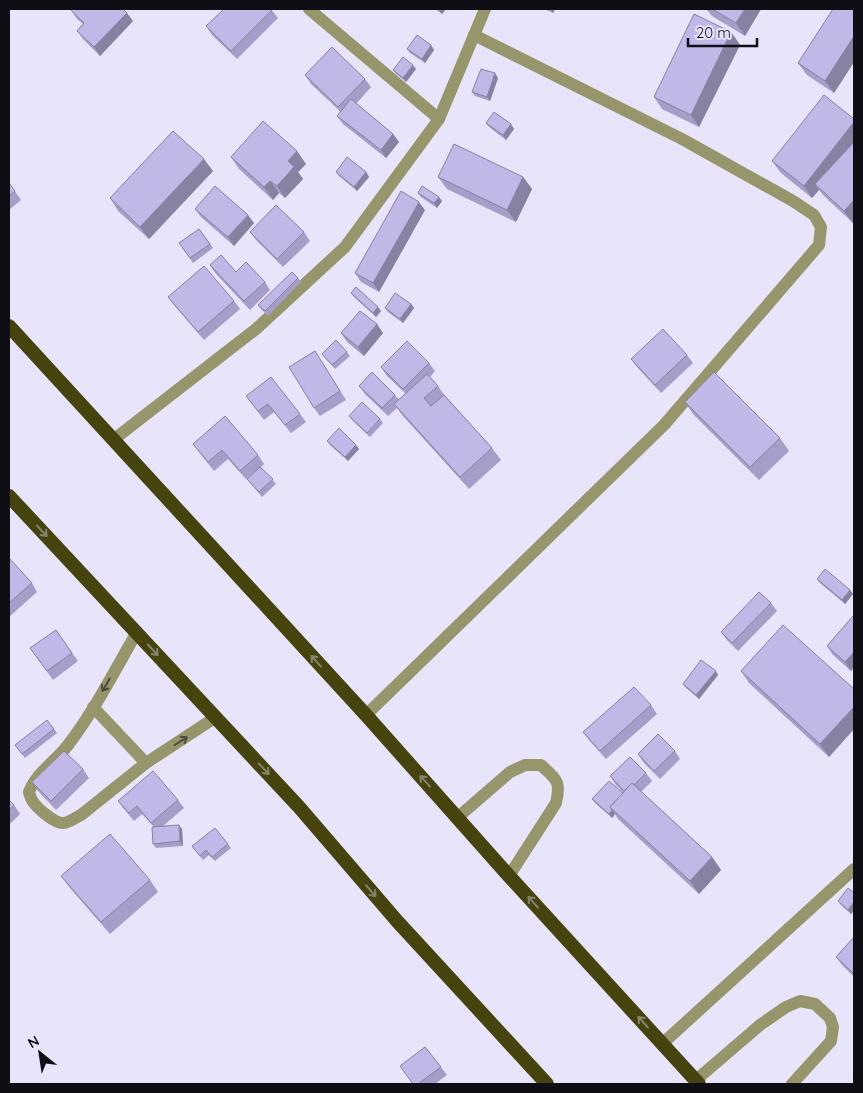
<svg xmlns="http://www.w3.org/2000/svg" width="863" height="1093" viewBox="0 0 863 1093" font-family="Quicksand,sans-serif">
<style>
.lines{fill:none;stroke-linecap:round;stroke-linejoin:round}
.service{stroke:#96956c;stroke-width:12}
.minor{stroke:#96956c;stroke-width:12}
.trunk{stroke:#46430e;stroke-width:14}
.wall{fill:#a69ec8}
.shaded-wall{fill:#8781a2}
.building{fill:#c1b8e8;stroke:#8781a2}
.oneway{stroke:#87836c}
.oneway2{stroke:#4c4b3c}
</style>
<rect width="100%" height="100%" fill="#e8e4fa"/>
<g class="lines">
<g class="service">
<path d="M137 632C115 670 95 710 68 745 56 761 36 773 29 792 30 796 31 800 34 803 38 809 56 824 63 823 69 823 76 817 81 815L146 763 216 717"/>
<path d="M93 707 146 763"/>
<path d="M457 818 510 772 525 765H541C557 780 561 781 556 803L509 876"/>
<path d="M696 1080 760 1025 786 1007 800 1001 815 1004 830 1018 833 1027 831 1041 792 1084"/>
</g>
<g class="minor">
<path d="M309 9 439 119"/>
<path d="M113 440 256 329 345 247 439 119 485 9"/>
<path d="M366 715 664 425 819 245 821 227 814 215 793 201 682 139 474 35"/>
<path d="M662 1044 854 869"/>
</g>
<g class="trunk">
<path d="M9 326 366 715 509 876 699 1084"/>
<path d="M9 496 299 807 397 921 547 1084"/>
</g>
</g>
<g class="wall">
<path d="M271 9 278 18 237 59 212 35 206 26Z"/>
<path d="M435 9H446L442 14Z"/>
<path d="M544 9H555L553 13Z"/>
<path d="M706 9H761L745 36 712 16Z"/>
<path d="M854 9V62L834 93 807 75 798 63Z"/>
<path d="M71 10 133 21 100 56 83 39 77 31 83 24 77 19Z"/>
<path d="M731 32 740 45 699 127 662 109 654 97Z"/>
<path d="M431 45 434 50 425 63 410 53 407 49Z"/>
<path d="M416 69 406 82 396 74 393 70Z"/>
<path d="M305 75 365 79 371 87 356 104 393 134 399 142 386 158 343 124 337 116 341 112 311 84Z"/>
<path d="M498 78 490 101 475 96 472 92Z"/>
<path d="M854 119V222L853 223 824 196 819 190 812 198 781 173 772 161Z"/>
<path d="M486 123 514 129 506 140 489 127Z"/>
<path d="M231 157 306 164 298 172 303 179 285 198 279 193 273 200 239 169Z"/>
<path d="M213 171 149 239 118 211 110 198Z"/>
<path d="M336 172H366L369 177 357 191 339 176Z"/>
<path d="M438 177H523L532 189 516 222 447 189Z"/>
<path d="M9 183 21 200 9 210Z"/>
<path d="M418 193 442 201 437 208 421 197Z"/>
<path d="M195 209 254 223 234 246 201 217Z"/>
<path d="M425 210 379 292 361 282 355 273Z"/>
<path d="M199 229 213 248 193 263 179 243Z"/>
<path d="M250 232H304L310 241 283 267 256 240Z"/>
<path d="M210 265 265 282 270 290 250 310 216 274Z"/>
<path d="M298 278 301 282 268 316 261 309 258 305Z"/>
<path d="M351 293 381 311 376 317 354 297Z"/>
<path d="M168 297 234 301 240 309 204 340 174 305Z"/>
<path d="M411 304 414 308 403 323 388 312 385 308Z"/>
<path d="M341 333H383L364 356 347 342Z"/>
<path d="M347 352 350 356 335 369 322 354Z"/>
<path d="M687 355 693 363 661 393 637 367 631 359Z"/>
<path d="M320 359 346 400 320 416 314 408Z"/>
<path d="M429 363 435 371 430 377 438 386 445 396 492 448 501 460 469 489 403 416 397 408 388 416 365 394 359 386 395 395 399 400 406 394 387 376 381 367Z"/>
<path d="M246 396 300 414 306 422 291 433 274 412 264 420Z"/>
<path d="M685 402 780 438 789 451 759 480 693 414Z"/>
<path d="M349 416 380 419 383 423 370 437 352 420Z"/>
<path d="M327 441 356 445 359 449 348 461 330 445Z"/>
<path d="M193 444 258 455 264 464 261 467 276 484 262 497 247 479 255 471 246 479 228 459 214 471 199 452Z"/>
<path d="M9 558 32 583 37 592 9 617Z"/>
<path d="M817 579 850 590 853 594 845 604 820 583Z"/>
<path d="M771 603 777 611 738 651 727 640 721 632Z"/>
<path d="M854 615V667L851 671 833 655 827 646Z"/>
<path d="M56 630 78 661 53 680 30 648Z"/>
<path d="M741 671 854 689V729L829 757 749 683Z"/>
<path d="M718 675 699 699 686 688 683 684Z"/>
<path d="M651 705 657 714 606 759 589 740 583 732Z"/>
<path d="M54 729 57 733 25 758 15 745Z"/>
<path d="M675 751 680 759 660 779 644 763 638 754Z"/>
<path d="M83 769 89 778 56 810 38 791 32 782Z"/>
<path d="M646 773 652 781 641 792 712 857 721 870 699 894 618 819 615 814 612 818 595 803 592 799 623 793V792L616 785 610 776Z"/>
<path d="M9 800 14 805 20 814 9 825Z"/>
<path d="M178 800 184 808 163 826 182 829 183 846 156 848 153 844 154 827 142 814 134 821 124 809 118 801Z"/>
<path d="M228 844 231 848 215 861 209 855 203 860 192 846Z"/>
<path d="M61 876 150 880 158 892 110 934 70 888Z"/>
<path d="M854 893V910L851 914 841 905 838 901Z"/>
<path d="M854 937V977L842 965 836 957Z"/>
<path d="M425 1047 447 1075 435 1084H413Z"/>
</g>
<g class="shaded-wall">
<path d="M438 9H446L442 14Z"/>
<path d="M550 9H555L553 13Z"/>
<path d="M745 9H761L745 36 736 23Z"/>
<path d="M127 13 133 21 100 56 94 47Z"/>
<path d="M731 32 740 45 699 127 691 115Z"/>
<path d="M854 36V62L834 93 825 81Z"/>
<path d="M431 45 434 50 425 63 422 59Z"/>
<path d="M413 65 416 69 406 82 403 78Z"/>
<path d="M495 73 498 78 490 101 487 97Z"/>
<path d="M854 122V146L815 184 819 190 812 198 804 186Z"/>
<path d="M511 124 514 129 506 140 503 135Z"/>
<path d="M393 134 399 142 386 158 381 150Z"/>
<path d="M297 151 306 164 298 172 303 179 285 198 277 186 288 161Z"/>
<path d="M204 159 213 171 149 239 140 227Z"/>
<path d="M366 172 369 177 357 191 354 187Z"/>
<path d="M523 177 532 189 516 222 507 210Z"/>
<path d="M270 181 279 193 273 200 264 187Z"/>
<path d="M439 197 442 201 437 208 434 203Z"/>
<path d="M854 200V222L853 223 844 211Z"/>
<path d="M419 202 425 210 379 292 373 283Z"/>
<path d="M248 215 254 223 234 246 228 237Z"/>
<path d="M411 304 414 308 403 323 400 319Z"/>
<path d="M378 307 381 311 376 317 373 313Z"/>
<path d="M377 324 383 333 364 356 358 347Z"/>
<path d="M356 445 359 449 348 461 345 457Z"/>
<path d="M850 590 853 594 845 604 842 600Z"/>
<path d="M854 652V667L851 671 845 662Z"/>
<path d="M716 671 718 675 699 699 696 695Z"/>
<path d="M854 707V729L829 757 820 744Z"/>
<path d="M612 810 615 814 612 818 609 814Z"/>
<path d="M179 825 182 829 183 846 180 841Z"/>
<path d="M712 857 721 870 699 894 690 881Z"/>
<path d="M854 902V910L851 914 848 910Z"/>
</g>
<g class="building">
<path d="M72 9H123L127 13 94 47 77 31 84 23 71 10Z"/>
<path d="M224 9H271L272 10 231 51 206 26Z"/>
<path d="M712 9H745L736 23Z"/>
<path d="M833 9H854V36L825 81 798 63Z"/>
<path d="M694 14 731 32 691 115 654 97Z"/>
<path d="M417 35 431 45 422 59 407 49Z"/>
<path d="M332 47 365 79 338 107 305 75Z"/>
<path d="M403 57 413 65 403 78 393 70Z"/>
<path d="M481 69 495 73 487 97 472 92Z"/>
<path d="M824 95 854 119V122L804 186 772 161Z"/>
<path d="M351 99 393 134 381 150 337 116Z"/>
<path d="M494 112 511 124 503 135 486 123Z"/>
<path d="M263 121 297 151 288 161 294 167 277 186 270 181 264 187 231 157Z"/>
<path d="M173 131 204 159 140 227 110 198Z"/>
<path d="M854 142V200L844 211 815 184Z"/>
<path d="M454 144 523 177 507 210 438 177Z"/>
<path d="M347 157 366 172 354 187 336 172Z"/>
<path d="M9 183 15 191 9 196Z"/>
<path d="M215 186 248 215 228 237 195 209Z"/>
<path d="M422 186 439 197 434 203 418 193Z"/>
<path d="M401 191 419 202 373 283 355 273Z"/>
<path d="M276 205 304 232 277 259 250 232Z"/>
<path d="M199 229 210 244 190 258 179 243Z"/>
<path d="M221 255 236 272 246 262 265 282 244 301 210 265Z"/>
<path d="M204 266 234 301 198 332 168 297Z"/>
<path d="M292 272 298 278 265 311 258 305Z"/>
<path d="M356 287 378 307 373 313 351 293Z"/>
<path d="M395 293 411 304 400 319 385 308Z"/>
<path d="M360 311 377 324 358 347 341 333Z"/>
<path d="M663 329 687 355 655 385 631 359Z"/>
<path d="M336 340 347 352 332 365 322 354Z"/>
<path d="M407 341 429 363 403 389 381 367Z"/>
<path d="M315 351 340 391 314 408 289 367Z"/>
<path d="M372 372 395 395 382 408 359 386Z"/>
<path d="M714 372 780 438 750 467 685 402Z"/>
<path d="M427 374 438 386 424 398 431 406 444 395 492 448 460 477 394 404Z"/>
<path d="M271 377 300 414 285 425 268 404 258 411 246 396Z"/>
<path d="M362 402 380 419 367 433 349 416Z"/>
<path d="M225 416 258 455 240 471 222 450 208 462 193 444Z"/>
<path d="M339 428 356 445 345 457 327 441Z"/>
<path d="M260 467 273 479 259 492 247 479Z"/>
<path d="M9 558 32 583 9 603Z"/>
<path d="M825 569 850 590 842 600 817 579Z"/>
<path d="M759 592 771 603 732 643 721 632Z"/>
<path d="M854 615V652L845 662 827 646Z"/>
<path d="M783 625 854 689V707L820 744 741 671Z"/>
<path d="M56 630 72 653 47 671 30 648Z"/>
<path d="M701 660 716 671 696 695 683 684Z"/>
<path d="M634 687 651 705 600 751 583 732Z"/>
<path d="M47 720 54 729 22 754 15 745Z"/>
<path d="M658 734 675 751 654 771 638 754Z"/>
<path d="M64 751 83 769 51 801 32 782Z"/>
<path d="M630 757 646 773 634 785 632 783 624 791 610 776Z"/>
<path d="M153 771 178 800 151 823 137 806 129 813 118 801Z"/>
<path d="M609 781 623 793 610 807 612 810 609 814 592 799Z"/>
<path d="M632 783 712 857 690 881 610 807Z"/>
<path d="M9 800 14 805 9 811Z"/>
<path d="M179 825 180 841 153 844 152 827Z"/>
<path d="M215 828 228 844 212 857 206 850 200 856 192 846Z"/>
<path d="M110 834 150 880 101 922 61 876Z"/>
<path d="M848 888 854 893V902L848 910 838 901Z"/>
<path d="M854 937V974L836 957Z"/>
<path d="M425 1047 441 1067 418 1084H413L400 1066Z"/>
</g>
<defs><path id="oneway-shaft" d="M-6 0H5M1.5-3L5.5 0L1.5 3" fill="none" stroke-width="1.6" stroke-linecap="round" stroke-linejoin="round" transform="scale(1.25)"/></defs>
<g class="oneway">
<use href="#oneway-shaft" transform="translate(42 531) rotate(47)"/>
<use href="#oneway-shaft" transform="translate(153 650) rotate(47)"/>
<use href="#oneway-shaft" transform="translate(316 661) rotate(-132)"/>
<use href="#oneway-shaft" transform="translate(264 769) rotate(47)"/>
<use href="#oneway-shaft" transform="translate(425 781) rotate(-132)"/>
<use href="#oneway-shaft" transform="translate(371 891) rotate(49)"/>
<use href="#oneway-shaft" transform="translate(533 902) rotate(-132)"/>
<use href="#oneway-shaft" transform="translate(643 1022) rotate(-132)"/>
</g>
<g class="oneway2">
<use href="#oneway-shaft" transform="translate(106 685) rotate(120)"/>
<use href="#oneway-shaft" transform="translate(181 741) rotate(-32)"/>
</g>
<rect width="863" height="1093" fill="none" stroke="#0f0e15" stroke-width="20"/>
<g transform="translate(40 1053) rotate(330)" stroke="#e8e4fa" stroke-width="4" paint-order="stroke">
<path d="M0-4L9 19L0 12L-9 19Z" fill="#0f0e15"/>
<text y="-8" font-size="14" font-weight="bold" text-anchor="middle" fill="#0f0e15">N</text>
</g>
<path d="M688 38v8h69v-8" fill="none" stroke="#0f0e15" stroke-width="2.5"/>
<text x="696" y="38" font-size="15" fill="#0f0e15" stroke="#e8e4fa" stroke-width="4" paint-order="stroke">20 m</text>
</svg>
